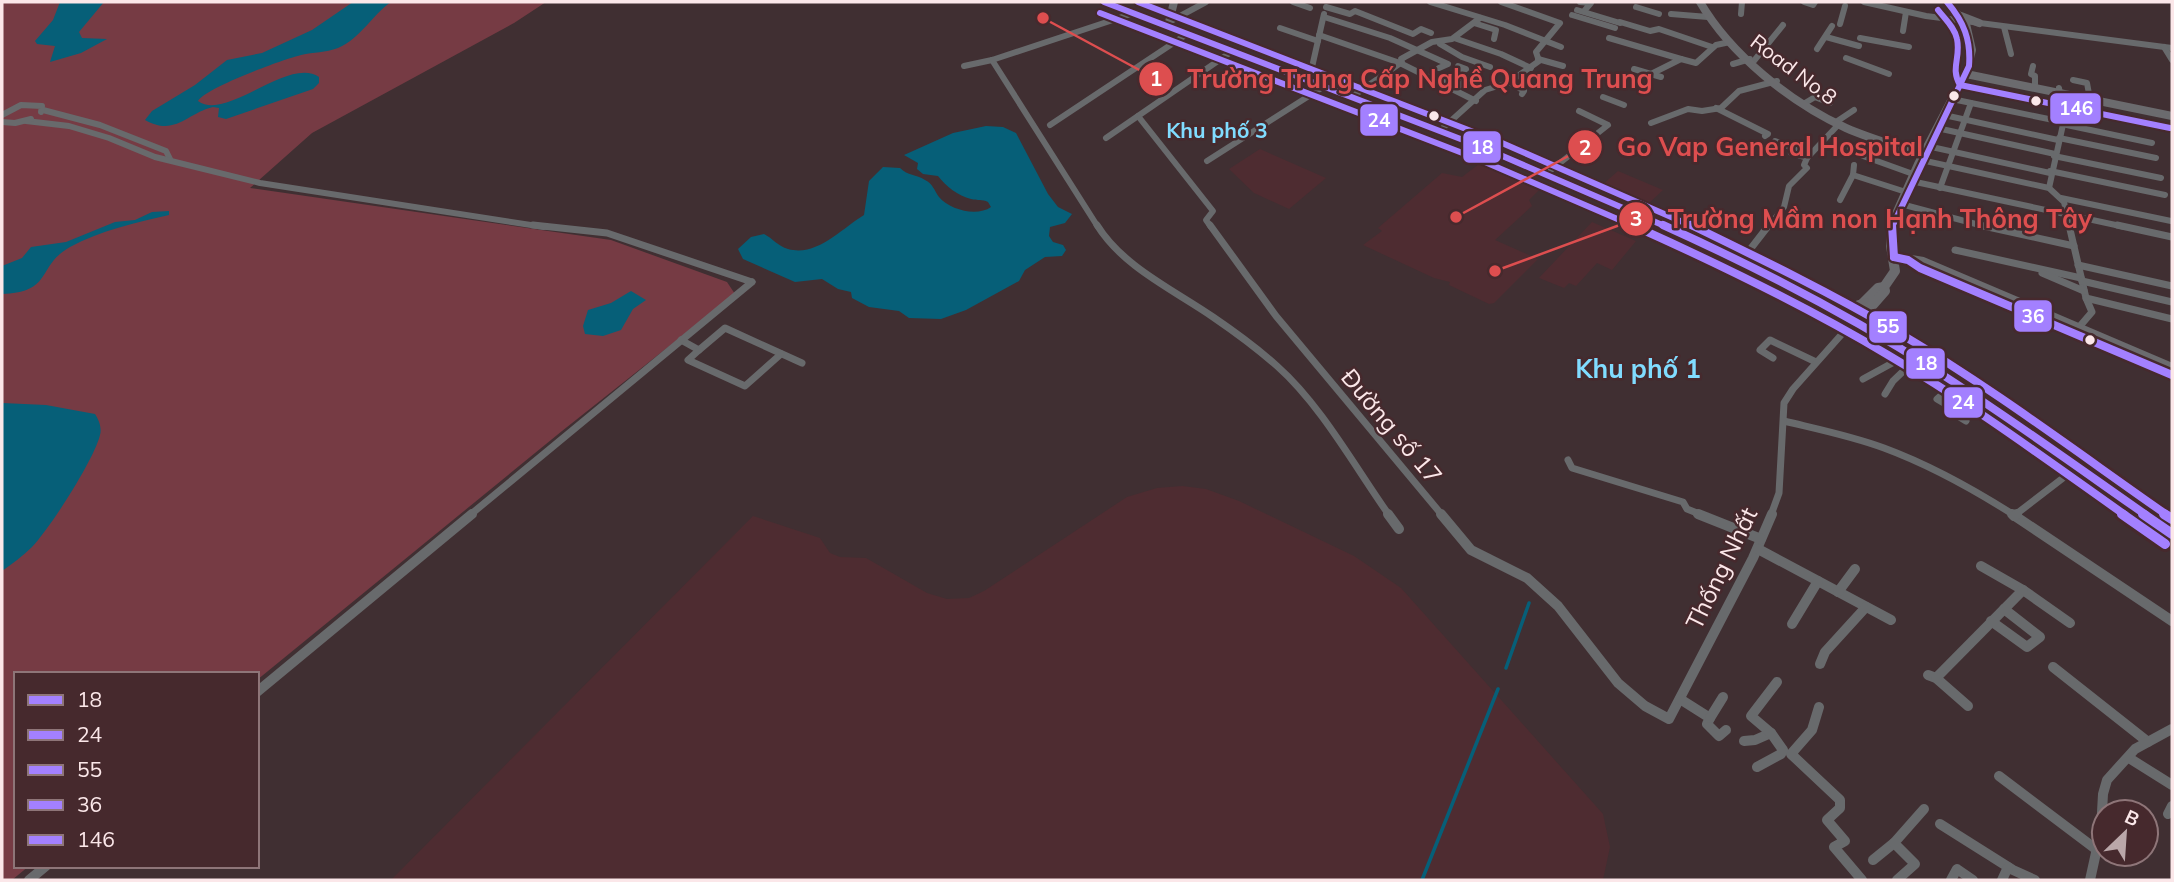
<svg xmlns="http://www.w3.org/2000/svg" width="2174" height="882" viewBox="0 0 2174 882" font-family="Mulish,sans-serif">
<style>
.built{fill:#4e2c31}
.green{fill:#763b44}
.water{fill:#065f78}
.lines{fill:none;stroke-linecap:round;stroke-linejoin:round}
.stream{stroke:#065f78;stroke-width:3.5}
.street-far2{stroke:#686a6c;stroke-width:6}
.street-far1{stroke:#686a6c;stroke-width:7}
.street{stroke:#686a6c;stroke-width:10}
.secondary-far1{stroke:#6b6b6e;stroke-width:8}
.secondary{stroke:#6b6b6e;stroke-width:10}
.primary{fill:#6b6a6d;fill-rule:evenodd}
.bus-1-far2-casing{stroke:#46292d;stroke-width:10}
.bus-1-far1-casing{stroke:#46292d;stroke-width:13}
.bus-1-casing{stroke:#46292d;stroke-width:16}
.bus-2-far2-casing{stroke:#46292d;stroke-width:10}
.bus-2-far1-casing{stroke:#46292d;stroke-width:13}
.bus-2-casing{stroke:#46292d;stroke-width:16}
.bus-3-far2-casing{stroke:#46292d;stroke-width:10}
.bus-3-far1-casing{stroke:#46292d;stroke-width:13}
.bus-3-casing{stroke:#46292d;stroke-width:16}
.bus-4-far1-casing{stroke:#46292d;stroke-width:10}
.bus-4-casing{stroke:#46292d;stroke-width:13}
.bus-5-casing{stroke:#46292d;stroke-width:10}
.bus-1-far2{stroke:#a380ff;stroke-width:6}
.bus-1-far1{stroke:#a380ff;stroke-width:8}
.bus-1{stroke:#a380ff;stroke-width:10}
.bus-2-far2{stroke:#a380ff;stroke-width:6}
.bus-2-far1{stroke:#a380ff;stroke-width:8}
.bus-2{stroke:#a380ff;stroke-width:10}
.bus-3-far2{stroke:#a380ff;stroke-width:6}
.bus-3-far1{stroke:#a380ff;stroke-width:8}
.bus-3{stroke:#a380ff;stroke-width:10}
.bus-4-far1{stroke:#a380ff;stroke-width:6}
.bus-4{stroke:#a380ff;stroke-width:8}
.bus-5{stroke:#a380ff;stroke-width:6}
.bus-dot{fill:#fbe7e9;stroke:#46292d;stroke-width:2.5}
.labels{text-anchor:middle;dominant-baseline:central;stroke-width:5;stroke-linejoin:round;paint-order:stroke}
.far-street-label{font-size:21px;fill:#fbe7e9;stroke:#46292d}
.far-neighbourhood-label{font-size:21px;font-weight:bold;fill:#80dcff;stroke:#46292d}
.street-label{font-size:24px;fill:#fbe7e9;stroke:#46292d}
.neighbourhood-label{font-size:26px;font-weight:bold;fill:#80dcff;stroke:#46292d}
.leader{fill:none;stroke:#dd4e4f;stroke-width:2.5}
.callout-dot{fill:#dd4e4f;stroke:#46292d;stroke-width:2.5}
.mark-label{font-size:21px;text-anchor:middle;font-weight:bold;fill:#fff}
.callout-label{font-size:26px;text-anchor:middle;font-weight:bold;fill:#dd4e4f;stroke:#46292d;stroke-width:5;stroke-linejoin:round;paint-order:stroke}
.line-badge{stroke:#46292d;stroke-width:2.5}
.badge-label{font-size:19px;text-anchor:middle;font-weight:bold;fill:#fff}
</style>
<rect width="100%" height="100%" fill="#402f32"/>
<g class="built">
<path d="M1260 149 1326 178 1289 209 1254 193 1229 169Z"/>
<path d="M1479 164 1540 189 1529 200 1532 206 1495 240 1538 259 1494 303 1489 304 1449 285 1450 282 1434 278 1363 245 1382 231 1378 228 1442 173 1462 177Z"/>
<path d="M1618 171 1663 190 1647 205 1601 186Z"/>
<path d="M1592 222 1636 241 1612 270 1597 263 1576 286 1569 283 1564 288 1539 278Z"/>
<path d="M1182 486 1206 489 1239 501 1354 556 1401 588 1603 814 1610 847 1603 880H391L753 516 820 538 830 553 840 557 866 558 927 593 947 599 969 598 984 591 1127 497 1157 488Z"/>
</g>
<path class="green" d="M2 2H546L514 23 312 133 250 188 611 240 727 282 735 294 562 431 257 680V674H16V866H29L12 880H2Z"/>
<g class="water">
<path d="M60 2H104L79 32 82 38 107 39 81 53 50 62 55 46 37 44 35 41 53 20Z"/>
<path d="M353 2H391C372 15 361 38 338 48 325 53 314 52 301 55 284 59 205 88 198 101 227 122 288 56 319 77V83L313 89 226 119 218 117 219 108 213 107C187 113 175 137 145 120L152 111 195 85 227 60 262 53 312 30Z"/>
<path d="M986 126 1003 127 1016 133 1048 194 1058 207 1072 214 1065 223 1050 227 1049 236 1053 242 1063 245 1066 250 1062 256 1045 257 1025 270 1019 281 966 310 941 319 909 318 899 311 869 307 852 298 851 292 838 289 822 279 795 282 743 259 738 249 751 237 764 234C772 238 778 246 788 249 817 257 841 229 864 215L869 181 883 167 900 168C908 176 916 174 925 180 933 184 934 190 939 197 950 210 977 217 991 207L988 202C982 199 978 201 971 199 958 196 946 186 938 176L923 174 917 169 918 163 904 155 953 133Z"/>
<path d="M169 211V215C134 223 102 230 70 247 36 266 54 292 2 294V266L22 258 31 247 66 242 115 222 135 220 152 212Z"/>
<path d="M631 291 646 300 633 309 621 330 603 336 585 334 583 326 588 310 611 303Z"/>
<path d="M2 403 46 405 95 414C99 420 102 428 100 435 94 460 50 528 32 547 23 556 12 564 2 571Z"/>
</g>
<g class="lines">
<g class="stream">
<path d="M1506 668 1529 603"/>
<path d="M1422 880 1498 689"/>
</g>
<g class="street-far2">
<path d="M1293 2 1310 8"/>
<path d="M1430 2 1505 25 1561 47"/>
<path d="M1580 2 1591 3 1585 10"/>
<path d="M1804 2 1813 5 1815 2"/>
<path d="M1864 2 1926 16 2172 48"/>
<path d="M1326 7 1350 14 1355 11 1413 34 1421 29 1431 33"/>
<path d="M1636 7 1659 14"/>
<path d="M1577 10 1620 23"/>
<path d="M1671 14 1708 17"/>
<path d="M1741 14 1742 2"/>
<path d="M1572 15 1615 28"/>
<path d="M1324 17 1390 38 1448 64 1439 68"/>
<path d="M1169 22 1206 2"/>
<path d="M1620 22 1650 31 1659 29 1712 47"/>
<path d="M1474 23 1496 30 1494 39"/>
<path d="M1840 24 1845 6"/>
<path d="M2004 27 2011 54"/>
<path d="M1280 28 1318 41"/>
<path d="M1903 31 1906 12"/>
<path d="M1319 35 1400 63 1476 101"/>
<path d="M1826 37 1859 46"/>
<path d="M1454 38 1501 54 1531 68"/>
<path d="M1609 38 1681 59 1651 74"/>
<path d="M1860 38 1909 47"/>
<path d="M1440 44 1462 57 1490 67"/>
<path d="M2164 47 2172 60"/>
<path d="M1817 49 1832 26"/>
<path d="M1846 58 1889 74"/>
<path d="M1538 59 1563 66"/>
<path d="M1681 59 1696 63 1716 45 1730 42"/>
<path d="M992 60 1098 227"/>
<path d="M1753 62 1783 25"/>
<path d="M1733 64 1750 59"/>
<path d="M964 66 992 60 1134 13"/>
<path d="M2033 66 2031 74 2035 76V84"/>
<path d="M1634 69 1661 77"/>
<path d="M1310 76 1324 14"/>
<path d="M2073 80 2087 83 2089 94"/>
<path d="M1509 82 1524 91 1522 94"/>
<path d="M1443 83 1466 69 1458 66"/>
<path d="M1454 89 1469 79 1455 76"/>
<path d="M1356 94 1402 62 1401 59 1432 42 1452 39 1480 18"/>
<path d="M1603 97 1624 105"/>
<path d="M1952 99 2063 122"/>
<path d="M1805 103 1815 97 1830 103"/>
<path d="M1716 108 1768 134 1765 136"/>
<path d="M43 110 100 125 166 151 170 159"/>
<path d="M2 115 21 105 42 106 41 112"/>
<path d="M1944 115 2058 140"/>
<path d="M1138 116 1213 211 1206 220 1211 227"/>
<path d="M26 121 69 126 109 138 155 157 260 183 544 227"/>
<path d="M2 122 15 123 31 119"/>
<path d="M1836 122 1854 110"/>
<path d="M1651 123 1688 109 1702 111 1721 108 1739 91 1777 81"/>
<path d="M2062 124 2152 143"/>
<path d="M1050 125 1187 34"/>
<path d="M1443 128 1485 90 1508 83 1539 61 1536 52 1560 23 1501 2"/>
<path d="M1937 128 2055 154"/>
<path d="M1106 138 1231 52"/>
<path d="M2059 138 2156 158"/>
<path d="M1775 141 1795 149 1791 153 1807 158"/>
<path d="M1927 146 2050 173"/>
<path d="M1850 148 1863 156 1913 174"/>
<path d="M2054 156 2161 178"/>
<path d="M1921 160 2049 188 2064 202 2070 227"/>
<path d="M1207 161 1323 87"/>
<path d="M1854 165 1853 175 1906 192"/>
<path d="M1551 170 1608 125 1579 111"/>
<path d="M2050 171 2165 195"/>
<path d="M1911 181 2125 227"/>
<path d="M1940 188 1971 103"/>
<path d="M2049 188 2064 120 2059 88"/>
<path d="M2061 198 2171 221"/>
<path d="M1840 200 1853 175"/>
<path d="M1901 204 1987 227"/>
<path d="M1768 227 1784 207 1789 186 1807 168 1804 165 1807 158 1839 124"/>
</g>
<g class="street-far1">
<path d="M533 225 607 233 752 282"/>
<path d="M1097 225C1123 267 1174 290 1213 317 1235 332 1258 349 1277 366 1321 405 1355 467 1389 515"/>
<path d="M1210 225 1276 316 1442 515"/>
<path d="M1979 225 2074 246"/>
<path d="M2069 225 2086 298 2092 312 2074 333"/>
<path d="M2117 225 2172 237"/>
<path d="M1955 250 2081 278"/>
<path d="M1745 256 1769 225"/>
<path d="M2078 265 2172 286"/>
<path d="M2042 273 2084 291"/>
<path d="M2082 281 2172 302"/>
<path d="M2086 298 2172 319"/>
<path d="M681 340 699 350 725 328 802 363"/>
<path d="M699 350 688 360 745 386 781 354"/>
<path d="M1773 358 1760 350 1770 340 1816 362"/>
<path d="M1863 379 1896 361 1890 355 1899 348"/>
<path d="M1955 383 1937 399 1954 409 1953 413 1966 421"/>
<path d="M1885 394 1893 381 1917 358"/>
<path d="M1784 421C1817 429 1852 436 1884 448 1930 465 1973 489 2014 515"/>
<path d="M1568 460 1572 468 1683 502 1687 509 1702 515"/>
<path d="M470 515 752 282"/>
<path d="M1771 515 1779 493 1784 403 1793 389 1850 325 1857 323"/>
<path d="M2015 515 2076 468"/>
</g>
<g class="street">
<path d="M1388 514 1399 529"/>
<path d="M1441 514 1471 550 1527 578 1558 606 1618 683 1645 706 1669 719 1753 558 1772 514"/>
<path d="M1698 514 1761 539"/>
<path d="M2012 514 2172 621"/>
<path d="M2014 516 2017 514"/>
<path d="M1758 549 1891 620"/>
<path d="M1981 566 2023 590 2070 623"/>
<path d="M1838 592 1855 569"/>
<path d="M1991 621 2027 647 2040 637 2004 609"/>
<path d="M1792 624 1818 581"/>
<path d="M1820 664 1825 652 1866 607"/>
<path d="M2053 667 2148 742"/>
<path d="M1928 675 1936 678 1968 706"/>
<path d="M1936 678 2023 590"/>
<path d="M257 692 472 514"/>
<path d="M1680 699 1710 718 1707 724 1719 736 1726 730"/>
<path d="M1819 707 1812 730 1791 754 1840 800V808L1827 820 1845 841 1834 847 1862 880"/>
<path d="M1710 718 1723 697"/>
<path d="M1744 741 1755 740 1771 733"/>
<path d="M2129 758 2172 785"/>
<path d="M1757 767 1781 754 1783 750 1771 733 1751 716 1777 682"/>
<path d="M1999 776 2097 850"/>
<path d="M2168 814 2172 806"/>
<path d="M1940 824 2013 870 2035 880"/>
<path d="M1873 860 1894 843"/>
<path d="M29 880 46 866"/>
<path d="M1897 880 1915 864 1894 843 1924 809"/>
<path d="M1951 880 1957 869 1973 880"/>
<path d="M2002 880 2008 867"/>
<path d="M2090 880 2101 830 2103 794 2107 780 2135 749 2172 729"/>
</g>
<g class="secondary-far1">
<path d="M1700 2C1731 55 1790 102 1846 128 1871 139 1897 146 1923 155"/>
<path d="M1961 16 1979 23"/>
<path d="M1169 22 1174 2"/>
<path d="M1966 74 2172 116"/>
<path d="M1893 227 1894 218 1918 164 1967 70 1972 50 1966 24 1947 2"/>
</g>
<g class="secondary">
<path d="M1894 257 1923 262 2172 368"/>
<path d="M1848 318 1878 288 1884 287"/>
<path d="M1857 323 1885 291 1884 287 1895 271 1891 246 1893 225"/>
</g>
<path class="primary" d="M1100 2H1111C1353 94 1598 182 1828 303 1836 299 1842 303 1851 302 1858 301 1861 298 1868 298L1869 301C1860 310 1850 309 1838 308 1956 370 2063 451 2172 527V539L2167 538 2010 426 1930 372 1848 323 1758 275 1667 230 1480 150Z"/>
<g class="bus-1-far2-casing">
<path id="bus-1-far2" d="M1104 2 1484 148 1667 227"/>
</g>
<g class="bus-1-far1-casing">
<path id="bus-1-far1" d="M1663 225C1756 267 1849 315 1935 370 2007 416 2076 466 2146 515"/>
</g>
<g class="bus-1-casing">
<path id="bus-1" d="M2143 514 2172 534"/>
</g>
<g class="bus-2-far2-casing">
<path id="bus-2-far2" d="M1100 13 1478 159 1636 227"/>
</g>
<g class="bus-2-far1-casing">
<path id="bus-2-far1" d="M1632 225C1719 264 1806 306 1888 355 1970 403 2047 460 2125 515"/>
</g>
<g class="bus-2-casing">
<path id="bus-2" d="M2122 514 2165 544"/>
</g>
<g class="bus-3-far2-casing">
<path id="bus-3-far2" d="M1138 2 1502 143 1694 227"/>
</g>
<g class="bus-3-far1-casing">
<path id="bus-3-far1" d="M1691 225C1761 259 1831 293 1899 333 1992 388 2078 453 2167 515"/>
</g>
<g class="bus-3-casing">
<path id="bus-3" d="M2164 514 2172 519"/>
</g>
<g class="bus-4-far1-casing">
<path id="bus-4-far1" d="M1892 227 1969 66C1971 40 1964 22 1947 2"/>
</g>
<g class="bus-4-casing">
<g id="bus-4">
<path d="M1892 225 1894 257"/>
<path d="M1894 257 1908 260 1920 268 2172 375"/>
</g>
</g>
<g class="bus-5-casing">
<path id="bus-5" d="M1938 10C1945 19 1955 28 1957 39 1961 58 1950 68 1960 85L2170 128"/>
</g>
<use href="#bus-1-far2" class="bus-1-far2"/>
<use href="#bus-1-far1" class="bus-1-far1"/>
<use href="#bus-1" class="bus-1"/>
<use href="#bus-2-far2" class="bus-2-far2"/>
<use href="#bus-2-far1" class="bus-2-far1"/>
<use href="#bus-2" class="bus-2"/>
<use href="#bus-3-far2" class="bus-3-far2"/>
<use href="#bus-3-far1" class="bus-3-far1"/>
<use href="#bus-3" class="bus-3"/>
<use href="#bus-4-far1" class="bus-4-far1"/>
<use href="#bus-4" class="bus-4"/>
<use href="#bus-5" class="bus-5"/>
</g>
<g class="bus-dot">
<circle cx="1954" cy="96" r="6"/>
<circle cx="2036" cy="101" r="6"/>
<circle cx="1434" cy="116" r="6"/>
<circle cx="2090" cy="340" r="6"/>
</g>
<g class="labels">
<g class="far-street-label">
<text transform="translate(1794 69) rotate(37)">Road No.8</text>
</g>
<g class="far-neighbourhood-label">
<text x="1217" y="130">Khu phố 3</text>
</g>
<g class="street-label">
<text transform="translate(1392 426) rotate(50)">Đường số 17</text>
<text transform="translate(1721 568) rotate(-64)">Thống Nhất</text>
</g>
<g class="neighbourhood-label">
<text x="1638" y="368">Khu phố 1</text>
</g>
</g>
<path class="leader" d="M1043 18L1156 79M1456 217L1585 147M1495 271L1636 219"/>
<g class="callout-dot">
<circle cx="1043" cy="18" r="7"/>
<circle cx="1456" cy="217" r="7"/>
<circle cx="1495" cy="271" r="7"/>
<circle cx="1156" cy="79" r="18"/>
<circle cx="1585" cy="147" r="18"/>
<circle cx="1636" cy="219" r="18"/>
</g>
<g class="mark-label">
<text x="1156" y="86">1</text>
<text x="1585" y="155">2</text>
<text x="1636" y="226">3</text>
</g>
<g class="callout-label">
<text x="1420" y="88">Trường Trung Cấp Nghề Quang Trung</text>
<text x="1770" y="156">Go Vap General Hospital</text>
<text x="1880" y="228">Trường Mầm non Hạnh Thông Tây</text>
</g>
<g class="line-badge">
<rect x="2049" y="92" width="53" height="33" rx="7" fill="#a380ff"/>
<rect x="1359" y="103" width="40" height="34" rx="7" fill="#a380ff"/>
<rect x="1462" y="130" width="40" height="34" rx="7" fill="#a380ff"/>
<rect x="2013" y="299" width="40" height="34" rx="7" fill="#a380ff"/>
<rect x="1868" y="310" width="40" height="34" rx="7" fill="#a380ff"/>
<rect x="1905" y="347" width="41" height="33" rx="7" fill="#a380ff"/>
<rect x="1943" y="386" width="41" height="33" rx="7" fill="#a380ff"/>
</g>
<g class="badge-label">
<text x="2076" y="115">146</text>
<text x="1379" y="127">24</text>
<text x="1482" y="154">18</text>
<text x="2033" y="323">36</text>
<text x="1888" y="333">55</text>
<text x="1926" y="370">18</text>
<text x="1963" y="409">24</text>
</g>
<rect width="2174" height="882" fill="none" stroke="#fbe7e9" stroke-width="7"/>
<rect x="14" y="672" width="245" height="196" fill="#46292d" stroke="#8e7578" stroke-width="2"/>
<rect x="28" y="695" width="35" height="10" fill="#a380ff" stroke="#8e7578" stroke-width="2"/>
<text x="77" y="707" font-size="21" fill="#fbe7e9">18</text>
<rect x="28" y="730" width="35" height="10" fill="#a380ff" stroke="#8e7578" stroke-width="2"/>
<text x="77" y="742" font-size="21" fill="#fbe7e9">24</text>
<rect x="28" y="765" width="35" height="10" fill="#a380ff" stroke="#8e7578" stroke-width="2"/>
<text x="77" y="777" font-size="21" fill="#fbe7e9">55</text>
<rect x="28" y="800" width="35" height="10" fill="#a380ff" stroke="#8e7578" stroke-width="2"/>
<text x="77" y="812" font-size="21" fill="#fbe7e9">36</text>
<rect x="28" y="835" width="35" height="10" fill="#a380ff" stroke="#8e7578" stroke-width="2"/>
<text x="77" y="847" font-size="21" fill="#fbe7e9">146</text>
<g transform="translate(2125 833) rotate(25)"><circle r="33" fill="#46292d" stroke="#8e7578" stroke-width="2"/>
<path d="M0-5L12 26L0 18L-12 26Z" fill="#baa7a9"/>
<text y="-10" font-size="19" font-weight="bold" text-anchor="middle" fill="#fbe7e9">B</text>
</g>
</svg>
